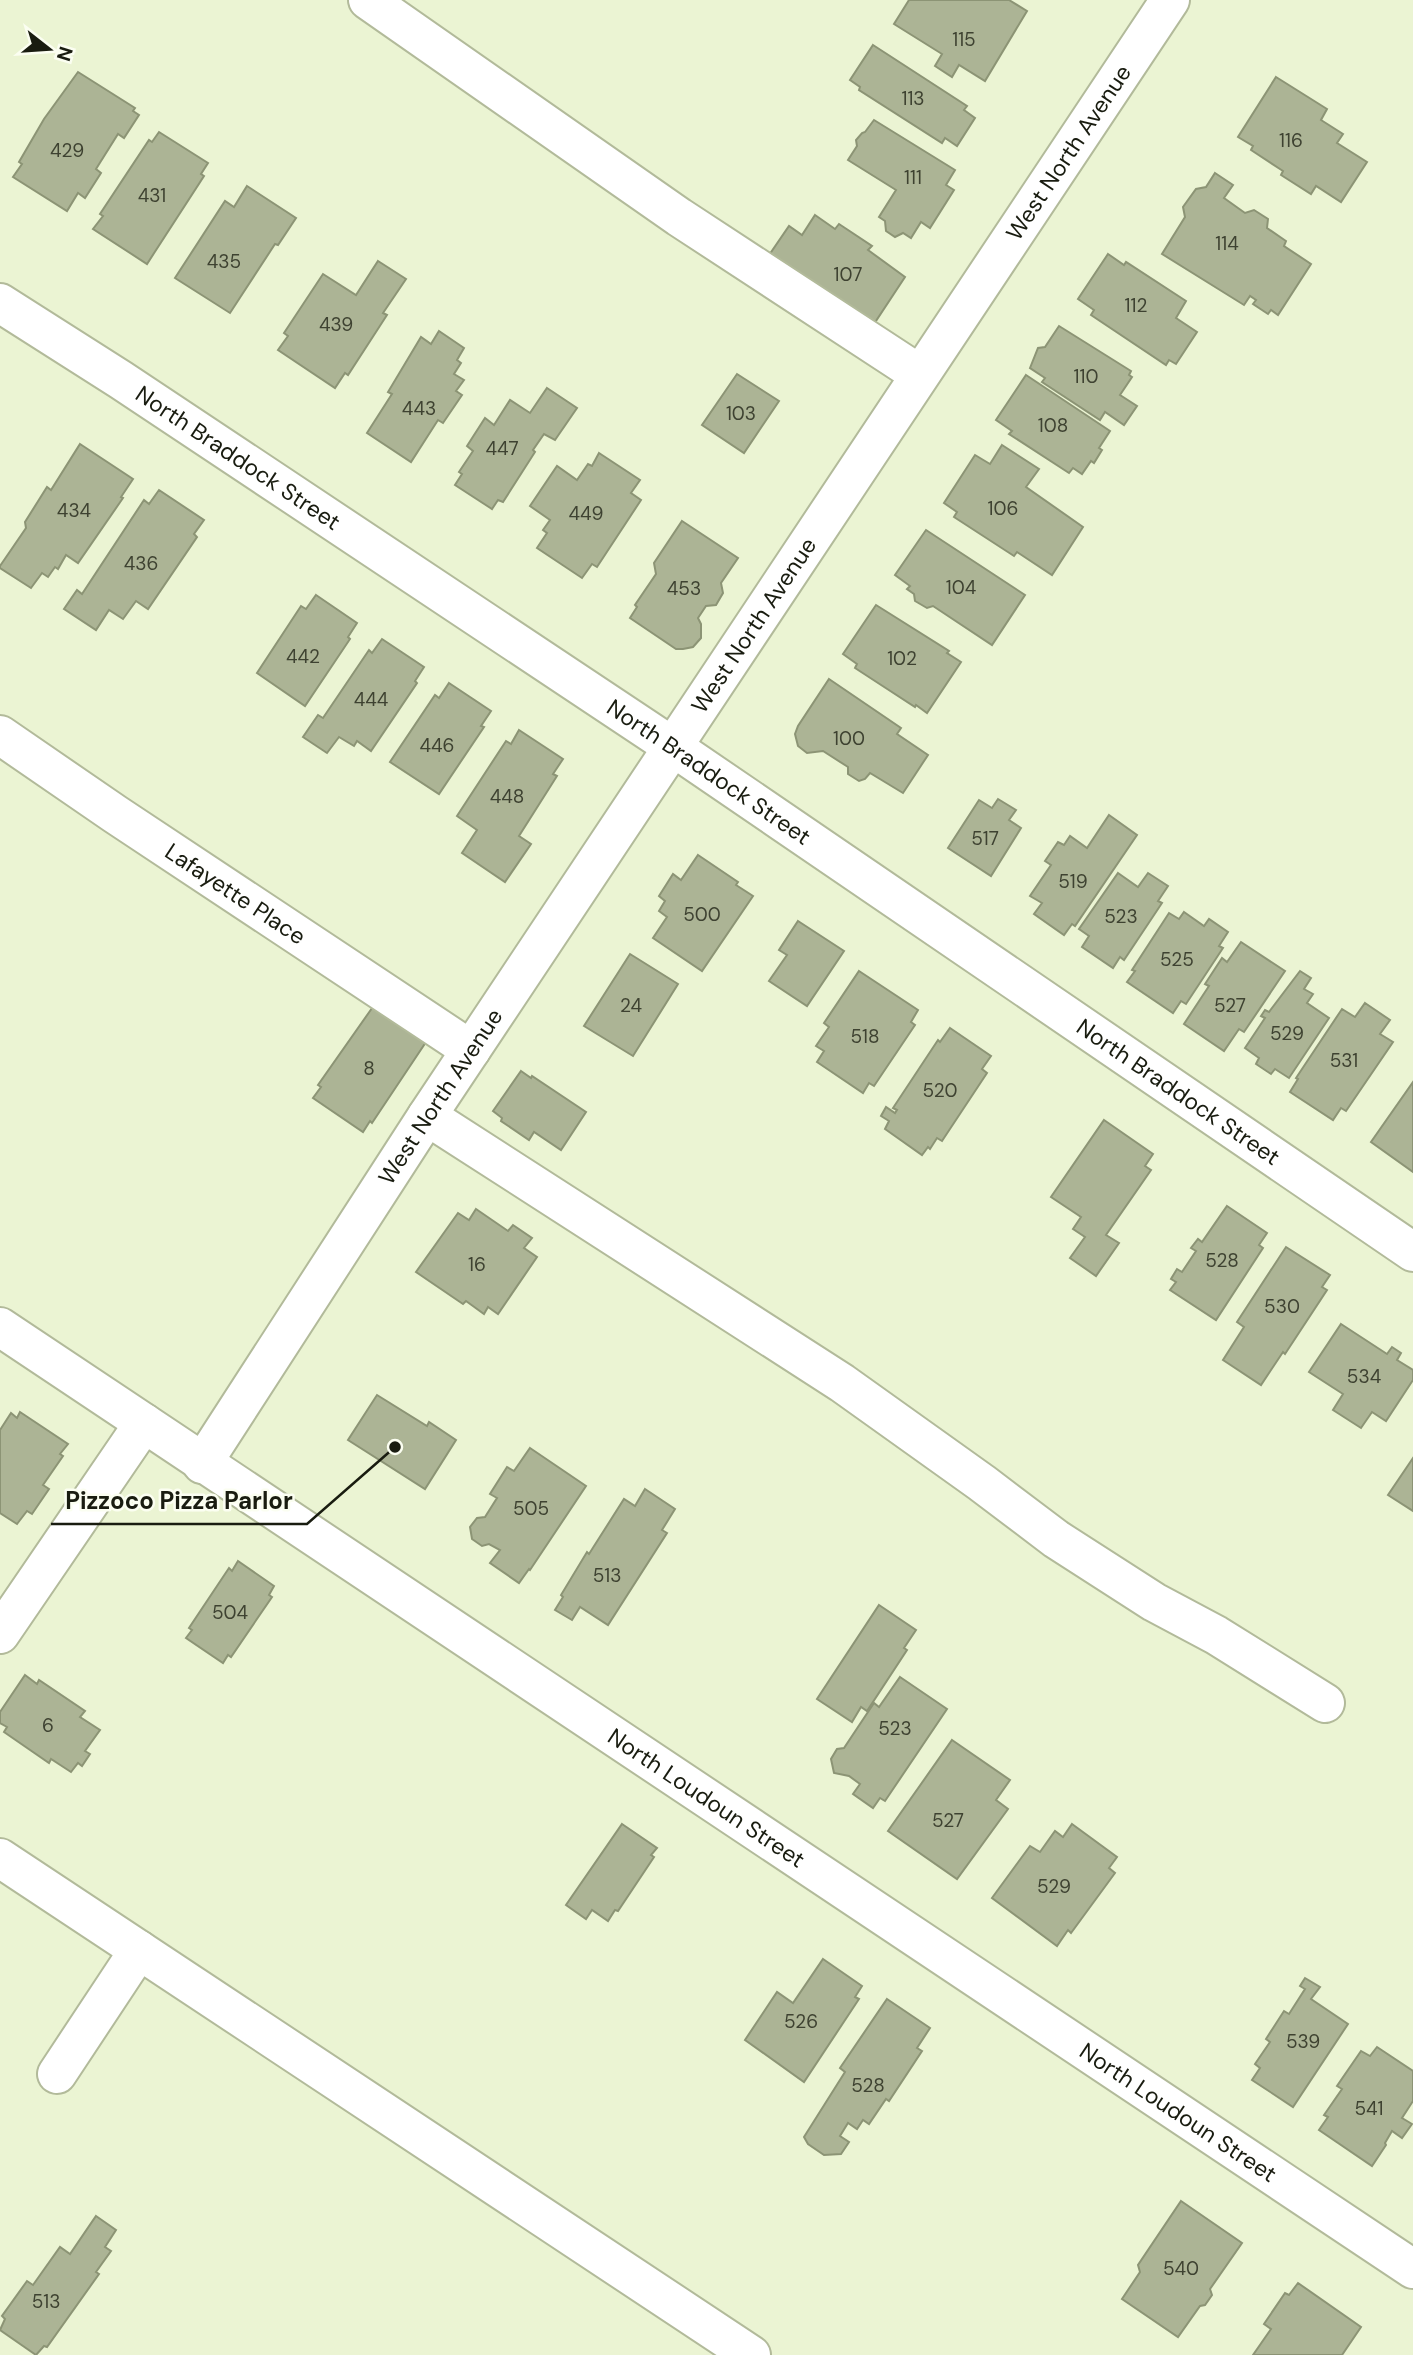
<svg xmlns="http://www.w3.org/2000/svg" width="1413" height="2355" viewBox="0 0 1413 2355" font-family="'DM Sans',sans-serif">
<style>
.building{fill:#acb495;stroke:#8c9475;stroke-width:2}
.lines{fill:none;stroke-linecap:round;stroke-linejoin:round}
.minor-casing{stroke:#b2ba9a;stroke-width:42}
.minor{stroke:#fff;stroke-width:38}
.labels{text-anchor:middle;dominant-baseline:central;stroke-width:5;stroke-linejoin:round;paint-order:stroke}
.number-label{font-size:19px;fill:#3e4231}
.street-label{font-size:23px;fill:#191c10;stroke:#fbfef1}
.leader{fill:none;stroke:#191c10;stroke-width:2.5}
.callout-dot{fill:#191c10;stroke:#fbfef1;stroke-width:2.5}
.callout-label{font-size:24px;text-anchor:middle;font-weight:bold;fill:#191c10;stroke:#fbfef1;stroke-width:5;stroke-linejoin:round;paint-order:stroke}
</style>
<rect width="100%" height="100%" fill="#ebf4d3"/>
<g class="building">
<path d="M909 0H1009L1027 11 985 81 959 65 952 77 935 66 942 54 894 24Z"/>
<path d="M873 45 967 106 964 110 975 118 957 146 945 138 942 143 859 90 860 87 850 80Z"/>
<path d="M78 72 135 108 133 111 139 115 124 138 118 134 96 169 101 173 85 198 78 193 67 211 13 177 22 164 19 162 44 119Z"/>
<path d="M1276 77 1327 109 1321 120 1343 134 1337 143 1367 162 1341 202 1316 186 1311 194 1281 175 1283 171 1251 150 1253 146 1238 137Z"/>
<path d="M874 120 955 170 946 185 954 190 930 228 921 222 911 238 903 233 895 237 886 231 885 221 879 217 896 190 848 160 857 146 856 140 862 133 865 132Z"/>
<path d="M159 132 208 163 201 174 204 176 147 264 93 229 103 216 100 214 149 140 152 142Z"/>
<path d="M1215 173 1233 185 1224 198 1245 213 1254 210 1268 219 1267 228 1286 241 1284 246 1311 264 1278 315 1271 310 1268 314 1253 304 1256 300 1250 296 1244 305 1162 254 1185 217 1183 207 1196 189 1206 187Z"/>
<path d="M247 186 296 218 278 245 275 244 230 313 175 278 225 201 234 207Z"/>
<path d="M815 215 835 229 839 224 872 246 868 250 905 277 868 333 765 261 789 226 802 235Z"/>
<path d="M1108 254 1124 265 1126 262 1186 301 1176 318 1197 332 1176 364 1169 360 1166 365 1091 315 1094 310 1078 299Z"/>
<path d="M378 261 406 279 383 313 387 315 348 375 345 373 335 388 278 350 288 336 284 333 323 274 356 295Z"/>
<path d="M1059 326 1131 371 1129 375 1132 377 1120 395 1137 406 1124 425 1105 412 1100 420 1042 382 1045 378 1030 368 1038 348 1045 347Z"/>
<path d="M439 331 464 348 457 360 461 363 454 374 464 380 456 391 462 395 443 423 438 420 411 462 367 433 392 394 388 392 421 337 431 344Z"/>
<path d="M737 374 779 401 744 453 702 425Z"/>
<path d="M1026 375 1110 431 1099 448 1102 450 1094 463 1091 461 1082 474 1073 468 1069 473 1009 434 1012 431 996 420Z"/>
<path d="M547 388 577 408 555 440 544 434 533 450 535 452 503 502 498 500 492 509 455 485 462 474 459 472 473 451 467 446 485 418 494 425 510 400 530 413Z"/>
<path d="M80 444 133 479 121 497 123 498 78 563 66 555 58 569 55 567 48 577 42 573 31 588 0 568V566L26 528 25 522 47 487 51 490Z"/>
<path d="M1002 445 1039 469 1026 487 1083 527 1052 575 1017 552 1014 556 954 517 957 512 944 503 975 455 990 464Z"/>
<path d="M599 453 640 480 631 493 641 500 597 567 592 564 582 578 537 548 547 533 543 530 550 520 530 506 557 466 577 480 588 464 592 466Z"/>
<path d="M159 490 204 520 194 534 197 537 148 609 136 601 123 619 109 610 96 630 64 609 77 590 82 594 144 500 149 504Z"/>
<path d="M682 521 738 558 721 583 723 593 716 605 706 606 698 618 701 624V638L693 647 683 649H676L630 618 637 607 635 605 656 574 654 563Z"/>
<path d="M926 530 1025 595 992 645 933 606 927 608 915 601 914 594 907 589 910 586 895 575Z"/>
<path d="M316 595 357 623 348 637 350 639 305 706 257 673 301 606 306 609Z"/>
<path d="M876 605 949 651 947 653 961 662 927 713 916 705 915 707 855 668 857 664 843 654Z"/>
<path d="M382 639 424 667 415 681 417 683 371 751 357 741 354 746 339 737 327 753 303 737 318 715 323 718 369 650 372 653Z"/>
<path d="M829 679 901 728 897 734 928 755 903 793 870 773 865 779 859 781 848 774V767L823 751 807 753 798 746 795 734 798 726Z"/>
<path d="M449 683 491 711 481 726 484 727 439 794 390 762 435 695 439 698Z"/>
<path d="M519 730 563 759 553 774 557 776 519 836 531 844 505 882 462 853 477 830 457 816 506 741 511 744Z"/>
<path d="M998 799 1016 810 1009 820 1021 828 991 876 948 848 979 800 992 808Z"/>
<path d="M1109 815 1137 835 1075 926 1072 924 1064 935 1034 914 1042 903 1030 896 1051 865 1045 861 1058 842 1064 845 1070 836 1087 848Z"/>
<path d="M698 855 738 882 736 885 753 896 702 971 653 938 667 917 659 911 665 901 659 896 673 874 681 880Z"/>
<path d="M1118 873 1138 887 1148 873 1168 886 1158 901 1162 903 1124 960 1120 957 1113 968 1082 947 1089 936 1079 929Z"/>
<path d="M1184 912 1204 926 1209 919 1228 932 1219 946 1223 948 1186 1004 1181 1001 1173 1013 1127 982 1135 971 1132 970 1169 913 1179 919Z"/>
<path d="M798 921 844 951 807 1006 769 981 787 955 779 950Z"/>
<path d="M1241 942 1285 971 1244 1032 1239 1029 1224 1051 1184 1024 1209 986 1205 984 1222 958 1227 962Z"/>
<path d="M630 954 678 984 633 1056 584 1026Z"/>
<path d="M859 971 918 1010 911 1022 915 1025 874 1086 869 1083 863 1093 817 1062 824 1051 816 1046 829 1027 824 1023Z"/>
<path d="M1300 971 1311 978 1304 989 1313 994 1307 1003 1329 1018 1289 1078 1275 1069 1271 1074 1256 1064 1259 1058 1245 1048 1265 1018 1261 1016 1265 1010 1269 1012Z"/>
<path d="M377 1001 430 1036 372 1123 370 1121 363 1132 313 1098 321 1087 318 1085Z"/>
<path d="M1365 1003 1390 1020 1380 1034 1393 1042 1346 1111 1341 1108 1333 1120 1290 1092 1298 1079 1296 1078 1342 1009 1355 1017Z"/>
<path d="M950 1028 991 1056 982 1069 987 1073 942 1141 937 1138 930 1149 928 1147 922 1155 885 1129 889 1121 881 1116 886 1107 895 1113 897 1110 893 1108 938 1040 940 1042Z"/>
<path d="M521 1071 531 1078 532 1076 586 1112 561 1150 534 1132 529 1140 501 1121 502 1118 493 1111Z"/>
<path d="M1413 1082V1172L1371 1142Z"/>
<path d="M1104 1120 1153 1154 1145 1166 1151 1170 1106 1235 1119 1243 1096 1276 1070 1258 1085 1237 1073 1229 1081 1217 1051 1197Z"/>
<path d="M1227 1206 1267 1233 1259 1245 1263 1248 1216 1320 1170 1290 1176 1282 1171 1279 1177 1269 1182 1272 1196 1251 1191 1248 1198 1239 1202 1242Z"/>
<path d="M476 1209 508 1231 513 1225 532 1238 524 1248 537 1257 498 1314 488 1307 484 1314 466 1301 463 1304 416 1272 458 1213 469 1220Z"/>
<path d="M1286 1247 1330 1275 1322 1287 1327 1290 1285 1354 1283 1352 1261 1385 1223 1360 1244 1327 1237 1322Z"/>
<path d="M1341 1324 1387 1354 1392 1347 1401 1353 1397 1360 1413 1370V1380L1386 1421 1372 1412 1361 1428 1333 1410 1343 1394 1309 1372Z"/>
<path d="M377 1395 427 1426 429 1422 456 1440 425 1489 348 1440Z"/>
<path d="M20 1412 68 1444 60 1454 63 1456 43 1485 49 1489 32 1514 27 1511 17 1524 0 1513V1430L11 1413 17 1418Z"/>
<path d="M530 1448 586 1486 530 1570 529 1569 519 1583 490 1563 500 1550 489 1544 482 1546 472 1539 470 1527 477 1518 485 1517 497 1498 490 1494 507 1467 514 1471Z"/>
<path d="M1413 1458V1511L1388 1495Z"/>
<path d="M645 1489 675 1509 662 1530 667 1533 608 1625 580 1607 572 1620 555 1610 563 1597 561 1595 587 1552 589 1554 624 1499 635 1506Z"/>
<path d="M238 1561 274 1586 269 1595 272 1597 231 1657 228 1655 223 1663 186 1638 192 1630 189 1628 229 1568 232 1571Z"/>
<path d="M879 1605 916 1630 904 1648 907 1650 867 1711 861 1707 852 1722 817 1699Z"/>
<path d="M25 1675 37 1684 39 1680 85 1711 80 1717 100 1730 85 1751 90 1754 82 1766 78 1763 71 1772 51 1759 49 1763 4 1732 7 1727 0 1723V1712Z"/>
<path d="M900 1677 947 1709 885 1801 880 1798 873 1808 853 1794 860 1784 849 1776 834 1773 831 1759 837 1749 844 1748 874 1703 879 1707Z"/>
<path d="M952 1740 1010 1780 996 1800 1008 1809 957 1879 888 1831Z"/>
<path d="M622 1824 657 1848 651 1855 654 1857 618 1911 615 1910 608 1921 592 1910 586 1919 566 1905Z"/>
<path d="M1072 1824 1117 1857 1109 1868 1115 1873 1071 1933 1068 1930 1057 1946 992 1898 1030 1846 1040 1852 1055 1831 1063 1837Z"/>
<path d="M823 1959 862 1986 855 1997 859 1999 804 2082 745 2040 777 1992 793 2003Z"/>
<path d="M1305 1978 1320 1987 1311 1999 1348 2024 1293 2107 1252 2080 1260 2068 1255 2064 1270 2042 1266 2039 1284 2011 1289 2014 1305 1989 1300 1986Z"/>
<path d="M887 1999 930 2028 917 2048 922 2051 889 2101 886 2099 869 2124 863 2120 857 2129 848 2123 840 2136 849 2142 841 2154 824 2155 808 2144 804 2137 845 2072 840 2068Z"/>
<path d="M1377 2047 1413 2071V2101L1402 2118 1412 2124 1402 2138 1392 2131 1385 2143 1386 2145 1372 2166 1319 2130 1328 2117 1324 2115 1342 2089 1337 2086 1361 2051 1370 2056Z"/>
<path d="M1181 2201 1242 2243 1210 2289 1212 2295 1205 2305 1200 2306 1178 2337 1122 2299 1140 2272 1138 2265Z"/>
<path d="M96 2216 116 2230 105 2247 111 2251 96 2272 99 2274 47 2347 44 2346 36 2355 0 2330 5 2319 2 2316 27 2281 33 2285 60 2247 70 2254Z"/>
<path d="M1298 2283 1361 2327 1342 2355H1253L1271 2329 1264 2324 1285 2293 1289 2295Z"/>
</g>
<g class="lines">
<g class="minor-casing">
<g id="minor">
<path d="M368 0 679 217 919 374"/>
<path id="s1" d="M0 303 121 380 673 747 1413 1252"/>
<path id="s2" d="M0 735 115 814 471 1050"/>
<path d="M427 1116 842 1383 982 1483 1056 1539 1154 1602 1216 1635 1325 1703"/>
<path id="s3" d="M0 1327 1413 2269"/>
<path id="s4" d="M202 1464 427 1116 1170 0"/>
<path d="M0 1634 144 1423"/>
<path d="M0 1858 751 2355"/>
<path d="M57 2074 139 1950"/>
</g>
</g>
<use href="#minor" class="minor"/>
</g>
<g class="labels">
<g class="number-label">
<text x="964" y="39">115</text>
<text x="913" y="98">113</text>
<text x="1291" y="140">116</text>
<text x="67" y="150">429</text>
<text x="913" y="177">111</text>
<text x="152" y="195">431</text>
<text x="1227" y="243">114</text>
<text x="224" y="261">435</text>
<text x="848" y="274">107</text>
<text x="1136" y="305">112</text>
<text x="336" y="324">439</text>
<text x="1086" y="376">110</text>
<text x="419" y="408">443</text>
<text x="741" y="413">103</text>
<text x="1053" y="425">108</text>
<text x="502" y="448">447</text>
<text x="1003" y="508">106</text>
<text x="74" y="510">434</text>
<text x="586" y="513">449</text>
<text x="141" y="563">436</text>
<text x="961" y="587">104</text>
<text x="684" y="588">453</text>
<text x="303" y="656">442</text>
<text x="902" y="658">102</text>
<text x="371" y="699">444</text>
<text x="849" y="738">100</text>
<text x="437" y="745">446</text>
<text x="507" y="796">448</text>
<text x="985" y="838">517</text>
<text x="1073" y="881">519</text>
<text x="702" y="914">500</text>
<text x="1121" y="916">523</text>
<text x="1177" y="959">525</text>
<text x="631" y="1005">24</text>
<text x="1230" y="1005">527</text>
<text x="1287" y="1033">529</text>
<text x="865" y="1036">518</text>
<text x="1344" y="1060">531</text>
<text x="369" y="1068">8</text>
<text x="940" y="1090">520</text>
<text x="1222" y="1260">528</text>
<text x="477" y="1264">16</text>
<text x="1282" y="1306">530</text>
<text x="1364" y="1376">534</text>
<text x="531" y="1508">505</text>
<text x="607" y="1575">513</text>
<text x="230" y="1612">504</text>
<text x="48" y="1725">6</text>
<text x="895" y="1728">523</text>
<text x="948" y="1820">527</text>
<text x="1054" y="1886">529</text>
<text x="801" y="2021">526</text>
<text x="1303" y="2041">539</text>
<text x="868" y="2085">528</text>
<text x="1369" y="2108">541</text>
<text x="1181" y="2268">540</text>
<text x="46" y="2301">513</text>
</g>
<g class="street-label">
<text stroke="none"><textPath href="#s4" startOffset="1572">West North Avenue</textPath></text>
<text stroke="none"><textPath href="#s1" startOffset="284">North Braddock Street</textPath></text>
<text stroke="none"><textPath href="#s4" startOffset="1004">West North Avenue</textPath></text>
<text stroke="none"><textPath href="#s1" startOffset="850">North Braddock Street</textPath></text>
<text stroke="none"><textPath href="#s2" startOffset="284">Lafayette Place</textPath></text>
<text stroke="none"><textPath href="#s1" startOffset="1418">North Braddock Street</textPath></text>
<text stroke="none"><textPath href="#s4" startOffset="438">West North Avenue</textPath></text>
<text stroke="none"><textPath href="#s3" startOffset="849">North Loudoun Street</textPath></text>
<text stroke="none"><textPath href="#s3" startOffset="1416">North Loudoun Street</textPath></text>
</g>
</g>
<path class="leader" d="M395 1447L307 1524H51"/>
<circle class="callout-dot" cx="395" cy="1447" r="7"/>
<g class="callout-label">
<text x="179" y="1509">Pizzoco Pizza Parlor</text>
</g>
<g transform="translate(49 49) rotate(107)" stroke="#fbfef1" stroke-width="5" paint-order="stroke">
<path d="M0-5L12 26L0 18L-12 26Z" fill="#191c10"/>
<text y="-10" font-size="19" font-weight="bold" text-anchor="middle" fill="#191c10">N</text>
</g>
</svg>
